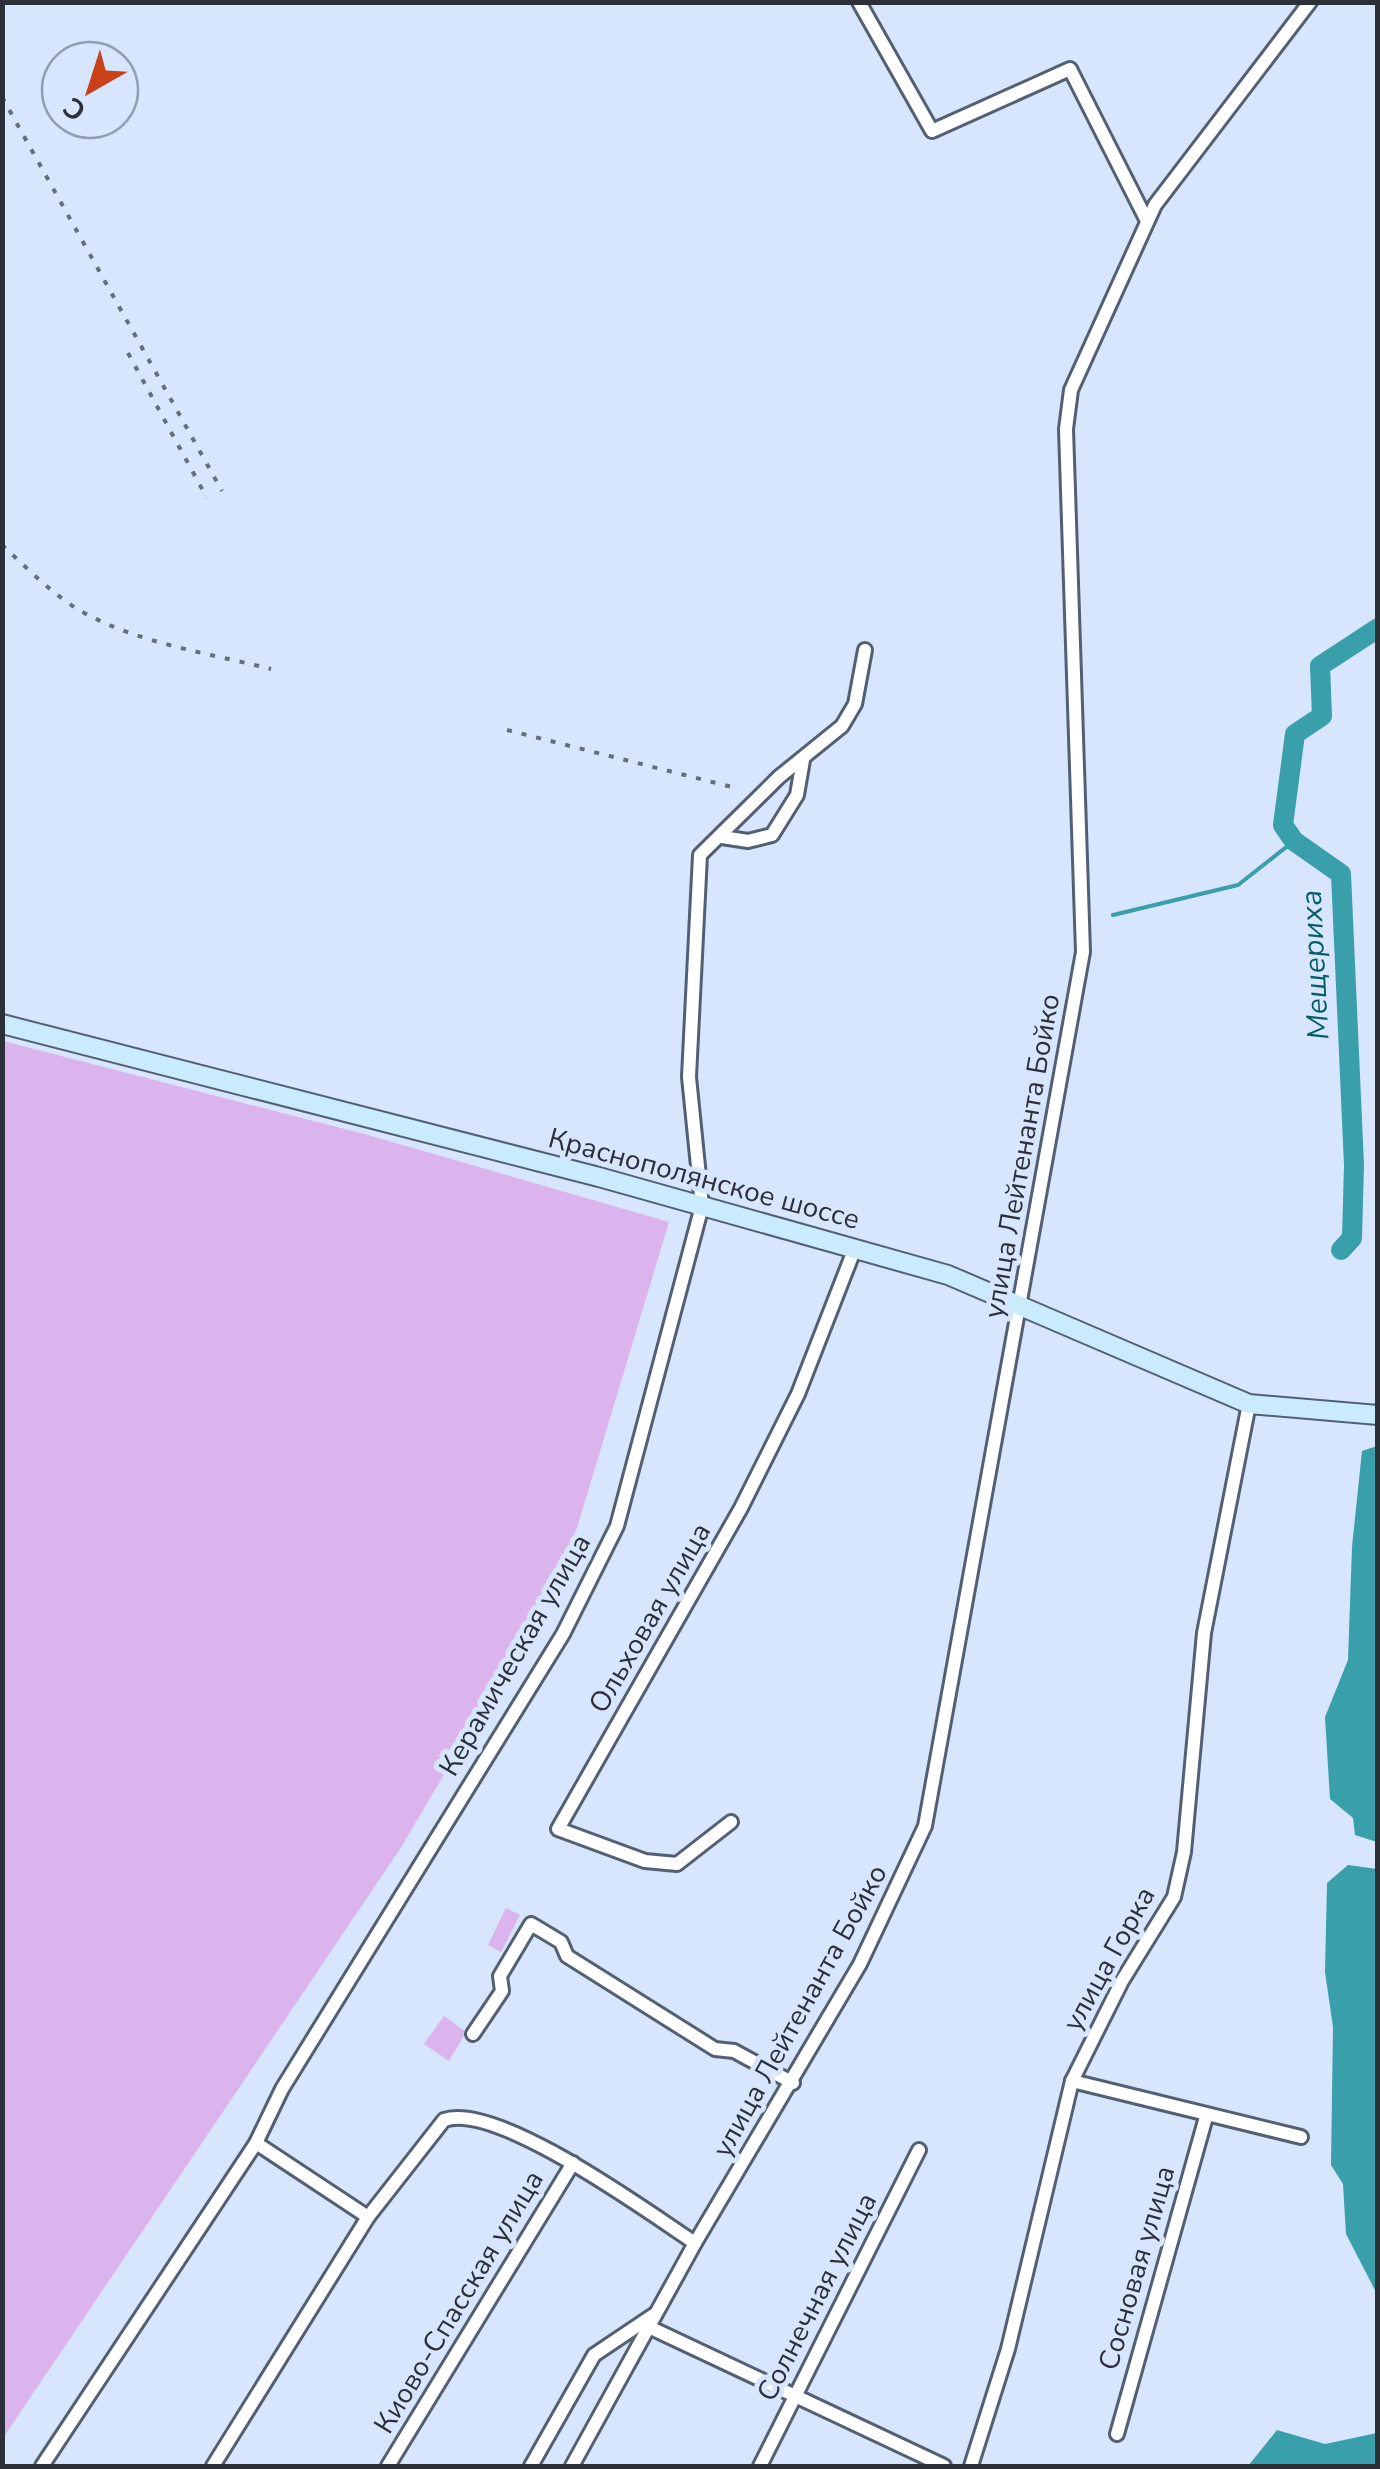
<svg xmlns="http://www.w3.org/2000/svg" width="1380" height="2469" viewBox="0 0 1380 2469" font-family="'Nunito Sans',sans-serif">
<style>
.green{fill:#dbb4ed}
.water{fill:#399fab}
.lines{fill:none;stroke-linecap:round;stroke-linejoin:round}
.stream{stroke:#399fab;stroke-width:4}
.river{stroke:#399fab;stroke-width:20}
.street-casing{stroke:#535f73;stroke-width:18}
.secondary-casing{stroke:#535f73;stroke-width:22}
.street{stroke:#fff;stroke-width:12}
.secondary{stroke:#c9ebfb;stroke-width:18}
.rail{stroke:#666e7c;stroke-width:4;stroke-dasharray:5 10;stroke-linecap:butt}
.labels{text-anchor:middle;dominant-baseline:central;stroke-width:10;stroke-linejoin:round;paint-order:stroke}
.street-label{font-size:28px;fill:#2b3039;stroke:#d7e5fd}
.water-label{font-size:30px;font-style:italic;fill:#055e67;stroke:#d7e5fd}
</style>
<rect width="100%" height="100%" fill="#d7e5fd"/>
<g class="green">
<path d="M3 1041 368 1135 669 1222 577 1528 522 1643 400 1849 3 2438Z"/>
<path d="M506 1908 520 1915 501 1952 488 1945Z"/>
<path d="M444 2016 466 2032 449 2061 424 2044Z"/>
</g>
<g class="water">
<path d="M1377 1446H1378L1377 1842 1355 1835 1353 1818 1330 1799 1325 1717 1348 1660 1352 1547 1362 1451Z"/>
<path d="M1348 1865 1377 1869V2294L1346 2234 1343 2184 1331 2165 1333 2027 1325 1972 1327 1883Z"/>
<path d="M1277 2430 1325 2444 1377 2433V2466H1248Z"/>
</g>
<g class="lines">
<path class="stream" d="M1113 915 1238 885 1294 841"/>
<path class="river" d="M1341 1250 1352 1238 1354 1165 1341 874 1294 841 1283 825 1295 734 1322 716 1320 666 1378 628"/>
<g class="street-casing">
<g id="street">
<path d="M859 2 932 131 1070 69 1147 221"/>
<path d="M722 837 748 841 772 835 797 795 803 760"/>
<path d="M731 1822 677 1864 645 1861 558 1829 741 1508 798 1394 855 1248"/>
<path d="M473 2034 502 1991 500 1976 531 1924 561 1942 567 1956 715 2049 734 2051 793 2083"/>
<path d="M1072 2081 1301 2137"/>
<path d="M256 2143 368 2217"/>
<path d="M651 2328 944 2466"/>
<path d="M1117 2434 1206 2117"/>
<path d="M42 2466 256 2143 282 2089 563 1634 617 1526 702 1206 689 1077 700 855 779 777 842 726 855 704 865 650"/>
<path d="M213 2466 368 2217 444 2120C496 2101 648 2212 695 2243"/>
<path d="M388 2466 573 2163"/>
<path d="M531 2466 594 2355 655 2314"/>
<path d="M572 2466 695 2243 860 1964 925 1826 1083 952 1066 429 1071 390 1155 205 1310 2"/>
<path d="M760 2466 919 2150"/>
<path d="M971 2466 1008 2349 1072 2081 1122 1981 1174 1897 1184 1852 1204 1633 1249 1404"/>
</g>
</g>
<g class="secondary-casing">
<path id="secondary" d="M2 1024 599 1177 948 1275 1249 1404 1378 1415"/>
</g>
<use href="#street" class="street"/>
<use href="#secondary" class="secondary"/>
<g class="rail">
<path d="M2 97 222 491"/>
<path d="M128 353 207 498"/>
<path d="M2 545C26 567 51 593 79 610 136 643 208 653 271 669"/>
<path d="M507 730 732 787"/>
</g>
</g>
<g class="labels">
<g class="street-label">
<text transform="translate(1022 1156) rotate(-80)">улица Лейтенанта Бойко</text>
<text transform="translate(704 1179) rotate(15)">Краснополянское шоссе</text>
<text transform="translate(650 1618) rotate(-60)">Ольховая улица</text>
<text transform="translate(515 1655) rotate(-60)">Керамическая улица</text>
<text transform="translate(1109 1959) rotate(-61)">улица Горка</text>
<text transform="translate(800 2011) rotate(-61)">улица Лейтенанта Бойко</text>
<text transform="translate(1137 2268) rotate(-74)">Сосновая улица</text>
<text transform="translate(817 2297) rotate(-63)">Солнечная улица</text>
<text transform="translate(459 2302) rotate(-59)">Киово-Спасская улица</text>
</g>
<g class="water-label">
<text transform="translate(1315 965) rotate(-93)">Мещериха</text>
</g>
</g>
<rect width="1380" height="2469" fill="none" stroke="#2b3039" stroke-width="10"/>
<g transform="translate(90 90) rotate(219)"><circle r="48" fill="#d7e5fd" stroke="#929daf" stroke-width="2.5"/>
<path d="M0-8L18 38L0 25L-18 38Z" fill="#ca4119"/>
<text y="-15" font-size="28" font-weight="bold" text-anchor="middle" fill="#2b3039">С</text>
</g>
</svg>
